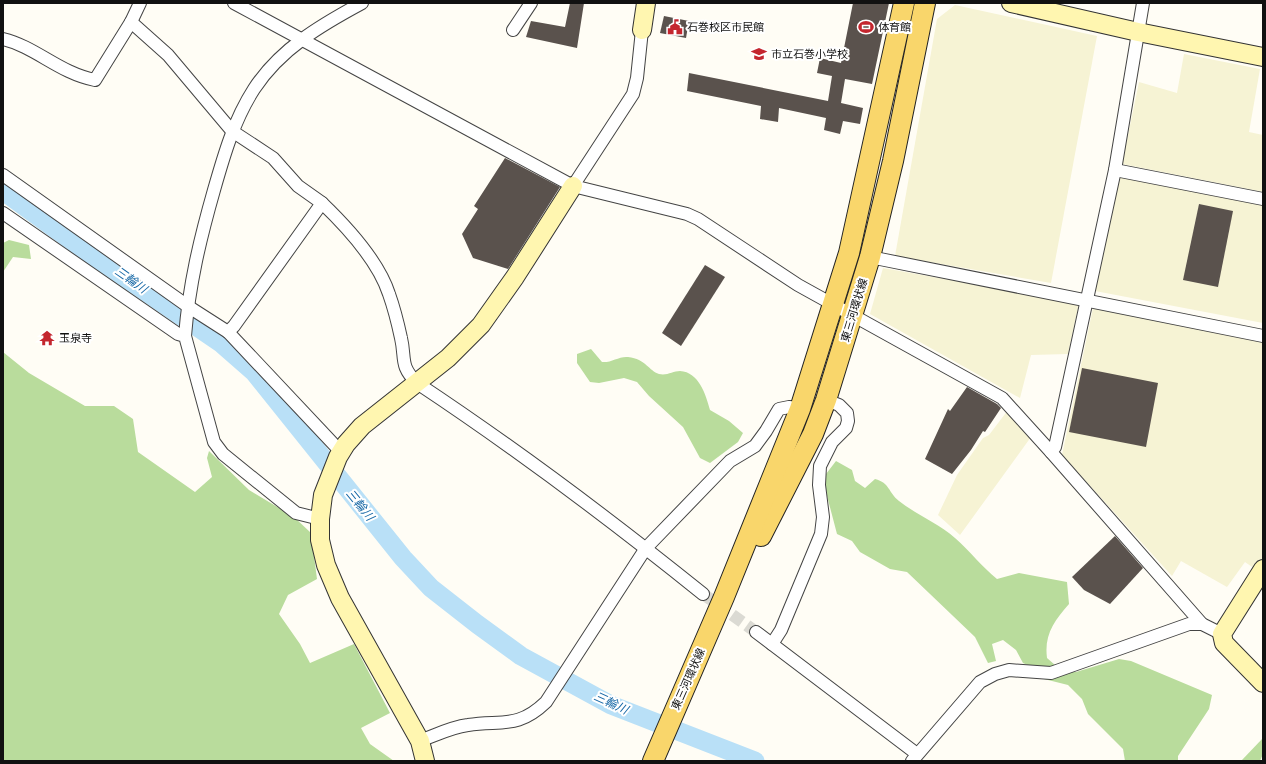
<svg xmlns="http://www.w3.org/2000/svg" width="1266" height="764" viewBox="0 0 1266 764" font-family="'Times New Roman','Noto Sans JP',serif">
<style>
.farmland{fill:#f6f3d4}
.forest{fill:#b9dc9c}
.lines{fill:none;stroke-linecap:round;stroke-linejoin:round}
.river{stroke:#b9e0f7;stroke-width:19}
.building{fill:#5a524d}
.street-tunnel{stroke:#dbdad3;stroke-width:12;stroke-dasharray:12 6;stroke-linecap:butt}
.street-casing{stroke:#444;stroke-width:14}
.secondary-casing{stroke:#333;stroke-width:20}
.primary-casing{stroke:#222;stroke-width:22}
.street{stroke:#fff;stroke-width:12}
.secondary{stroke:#fff6b0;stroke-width:18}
.primary{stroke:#f9d66b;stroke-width:20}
.labels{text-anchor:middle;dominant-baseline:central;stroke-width:4;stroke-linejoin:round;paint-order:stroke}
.poi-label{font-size:11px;fill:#111;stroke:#fff;text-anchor:start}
.street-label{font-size:11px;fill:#111;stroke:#fff}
.water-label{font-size:12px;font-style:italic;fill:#1768a6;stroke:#fff}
</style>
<rect width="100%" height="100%" fill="#fffdf5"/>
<g class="farmland">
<path d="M955 5 1097 36 1051 283 895 256 937 19Z"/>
<path d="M1184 54 1260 69 1249 132 1263 135V192L1122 164 1139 82 1177 93Z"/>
<path d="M1115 175 1263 205V323L1095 291Z"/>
<path d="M883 268 1079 303 1068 354 1031 355 1020 398 870 314Z"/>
<path d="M1093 308 1263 342V558L1255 569 1245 562 1227 587 1181 561 1172 576 1062 455Z"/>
<path d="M1008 410 1031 437 960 535 938 515 957 475 983 438 989 435Z"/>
</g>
<g class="forest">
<path d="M9 240 29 245 31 259 13 257 3 272V243Z"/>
<path d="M591 349 602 362C611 363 619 356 628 357 646 359 649 371 659 374 667 376 673 371 680 371 699 372 706 395 710 410L729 421 743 433 738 442 710 463 700 458 683 427 649 396 637 382 624 378 599 383 590 382 577 363V354Z"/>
<path d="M3 352 29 373 85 406H114L133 419 138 452 195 492 212 477 207 458 209 451 249 490 294 517 311 533 317 579 288 595 279 614 300 644 310 663 354 644 390 713 361 728 370 744 394 761H3Z"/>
<path d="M836 461 852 470 855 481 865 488 875 479C890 483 888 492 899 501 917 515 938 523 955 538 970 551 982 567 997 579L1019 573 1067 582 1069 604C1054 621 1044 635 1047 658L1063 672H1076L1119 659 1131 661 1212 695 1209 709 1178 756V761H1125L1123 749 1088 714 1082 699 1068 685 1044 679 1034 668 1023 663 1016 650 1003 640 992 644 996 661 988 663 975 637 907 572 890 569 860 552 852 541 837 534 826 492V474Z"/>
<path d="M1263 738V754L1260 761H1241Z"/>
</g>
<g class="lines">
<path class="river" d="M3 191 87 252 222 344 254 372 403 558 431 588 477 624 521 656 611 705 755 761"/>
</g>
<g class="building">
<path d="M570 3H584L577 48 526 37 531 21 565 27Z"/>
<path d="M853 3H889L872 84 845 79 841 103 863 108 860 124 843 121 840 134 824 130 826 118 779 108 778 122 760 119 761 106 687 91 689 73 828 101 832 76 817 73 820 58 841 63Z"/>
<path d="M664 16 689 21 686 38 660 33Z"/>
<path d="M505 158 560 187 508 269 473 258 462 234 478 209 474 206Z"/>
<path d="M1199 204 1233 211 1218 287 1183 280Z"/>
<path d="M705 265 725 277 681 346 662 333Z"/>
<path d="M1082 368 1158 383 1146 447 1069 432Z"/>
<path d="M967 387 997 404 1001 408 985 432 983 431 971 450 952 474 925 459 948 409 950 411Z"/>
<path d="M1115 536 1143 568 1110 604 1084 590 1072 577Z"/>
</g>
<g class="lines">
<path class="street-tunnel" d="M703 594 756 632"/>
<g class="street-casing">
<g id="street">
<path d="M234 3 573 186 687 214 698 219 798 285 1002 398 1051 452 1202 624 1222 634"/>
<path d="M513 30 531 3"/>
<path d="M3 39C36 47 59 73 95 80L131 22 140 3"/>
<path d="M1115 170 1263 199"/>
<path d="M3 175 189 307 228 332 234 326 322 203 298 186 273 158 232 131 168 55 131 22"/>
<path d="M573 186 633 94 637 78 642 30"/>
<path d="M322 203C347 227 378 260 389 294 394 308 398 324 401 338 406 359 399 365 417 383 515 448 611 520 703 594"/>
<path d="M3 213 178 334 185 336 214 442 223 454 296 513 320 519"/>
<path d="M870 257 1263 336"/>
<path d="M228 332 341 452"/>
<path d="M185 336C189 285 200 239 214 190 224 155 234 120 254 89 280 49 321 25 362 3"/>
<path d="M1051 452 1055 447 1115 170 1143 3"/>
<path d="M756 632 917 754"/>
<path d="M772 644 781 630 821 534 823 517 819 485 820 466 832 442 846 428 848 421 847 413 839 405 826 400"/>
<path d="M420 741C436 735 451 727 468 725 502 720 518 729 546 702L646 548 730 461 755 446 766 431 779 409 789 407 800 409"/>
<path d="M912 761 980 682 995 674 1009 670 1051 673 1189 624H1202"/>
</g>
</g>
<g class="secondary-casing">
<g id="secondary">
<path d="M1011 3 1138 32 1263 57"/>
<path d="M642 30 646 3"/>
<path d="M1263 569 1222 634 1224 643 1263 683"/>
<path d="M425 761 420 741 340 598 326 565 320 540V519L323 495 338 457 346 444 362 426 448 358 481 325 515 277 573 186"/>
</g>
</g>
<g class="primary-casing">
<g id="primary">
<path d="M761 536 813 434 826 400 870 257 893 161 925 3"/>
<path d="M653 761 724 597 800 409 849 253 904 3"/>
</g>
</g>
<use href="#street" class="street"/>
<use href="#secondary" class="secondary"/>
<use href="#primary" class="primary"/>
</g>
<defs>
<g id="civic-bare" transform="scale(1.2)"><path d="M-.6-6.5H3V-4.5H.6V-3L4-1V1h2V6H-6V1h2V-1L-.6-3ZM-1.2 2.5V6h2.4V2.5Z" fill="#c4262e" stroke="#fff" stroke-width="2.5" paint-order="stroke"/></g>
<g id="stadium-bare" transform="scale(1.2)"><path d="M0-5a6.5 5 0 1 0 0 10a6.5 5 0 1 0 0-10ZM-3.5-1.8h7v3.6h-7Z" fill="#c4262e" stroke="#fff" stroke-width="2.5" paint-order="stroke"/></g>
<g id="school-bare" transform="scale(1.2)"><path d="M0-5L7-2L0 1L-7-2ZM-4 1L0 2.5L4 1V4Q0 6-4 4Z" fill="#c4262e" stroke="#fff" stroke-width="2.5" paint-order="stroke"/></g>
<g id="temple-bare" transform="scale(1.2)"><path d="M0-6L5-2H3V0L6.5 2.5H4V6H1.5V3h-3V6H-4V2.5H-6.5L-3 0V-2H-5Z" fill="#c4262e" stroke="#fff" stroke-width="2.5" paint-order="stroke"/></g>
</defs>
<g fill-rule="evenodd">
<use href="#civic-bare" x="675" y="27"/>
<use href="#stadium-bare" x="866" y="27"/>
<use href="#school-bare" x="759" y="54"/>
<use href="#temple-bare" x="47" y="338"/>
</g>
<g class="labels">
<g class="poi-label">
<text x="687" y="27">石巻校区市民館</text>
<text x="878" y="27">体育館</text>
<text x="771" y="54">市立石巻小学校</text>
<text x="59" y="338">玉泉寺</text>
</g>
<g class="street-label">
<text transform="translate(854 310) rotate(-73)">東三河環状線</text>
<text transform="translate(688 679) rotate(-66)">東三河環状線</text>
</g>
<g class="water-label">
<text transform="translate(131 280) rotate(35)">三輪川</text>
<text transform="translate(360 505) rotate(51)">三輪川</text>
<text transform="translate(611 703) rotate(25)">三輪川</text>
</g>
</g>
<rect width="1266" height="764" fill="none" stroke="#111111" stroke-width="8"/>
</svg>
